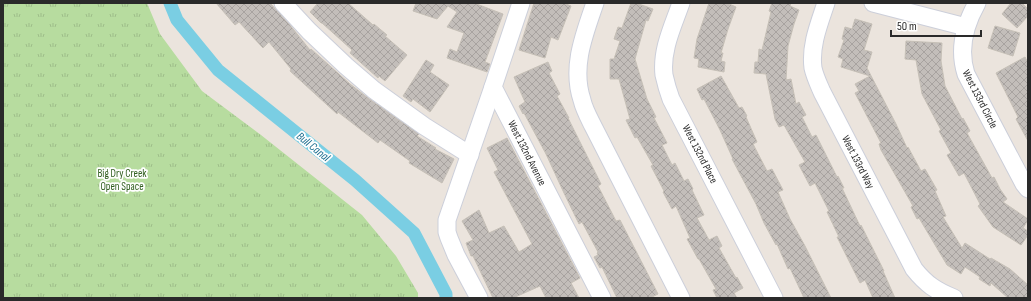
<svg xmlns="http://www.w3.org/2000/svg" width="1031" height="301" viewBox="0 0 1031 301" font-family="'Sofia Sans Condensed',sans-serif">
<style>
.park{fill:url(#park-tufts)}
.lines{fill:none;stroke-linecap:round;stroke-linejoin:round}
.canal{stroke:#7acee3;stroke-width:13}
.building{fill:url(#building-cross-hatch);stroke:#c6c0b7}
.minor-casing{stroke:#cccfda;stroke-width:19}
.minor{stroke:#fff;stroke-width:17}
.labels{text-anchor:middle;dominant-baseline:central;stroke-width:3.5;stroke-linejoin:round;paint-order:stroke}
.street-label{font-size:11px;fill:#2a2a2a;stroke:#fff}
.park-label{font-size:11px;fill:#326021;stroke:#fff}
.water-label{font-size:12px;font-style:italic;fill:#1a6d8e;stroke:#fff}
</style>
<defs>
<pattern id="park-tufts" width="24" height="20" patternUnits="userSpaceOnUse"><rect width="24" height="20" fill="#b7dc9f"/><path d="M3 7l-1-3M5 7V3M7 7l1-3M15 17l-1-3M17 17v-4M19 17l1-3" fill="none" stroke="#9ebd89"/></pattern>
<pattern id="building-cross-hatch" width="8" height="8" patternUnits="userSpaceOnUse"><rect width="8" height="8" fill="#c3beba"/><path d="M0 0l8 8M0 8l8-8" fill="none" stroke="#a8a3a0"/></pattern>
</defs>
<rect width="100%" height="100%" fill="#ebe4dd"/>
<path class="park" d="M3 3H147L160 34 202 91 261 135 362 215 396 256 418 293V298H3Z"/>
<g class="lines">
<path class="canal" d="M170 3 177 20 218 70 355 180 414 233 446 294V298"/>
</g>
<g class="building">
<path d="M216 3H270L289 24 310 50 311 49 350 84 368 98 419 134 417 136 436 148 435 149 454 159 442 183 409 163 410 161 380 140 378 143 338 112 337 114 290 71 291 69 269 42 263 48 239 22 235 25Z"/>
<path d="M318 3H348L373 25 374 24 387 35 385 36 407 55 385 81 379 76 378 78 350 53 352 50 322 23H321L310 12Z"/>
<path d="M416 3H474L503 14 485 62 490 64 487 72 447 58 450 49 457 52 464 33 447 27 457 12 448 6 437 19 413 11Z"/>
<path d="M534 3H564L571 6 558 40 551 37 545 58 519 50Z"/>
<path d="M631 3H636L653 9 648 21 646 20 635 59 647 99 656 117 654 118 667 143 662 145 672 165 675 163 684 181 688 179 693 189 692 190 704 215 697 218 709 240 717 236 722 246 719 248 736 278 737 277 743 288 734 293 737 298H717L713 290 716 289 699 259H698L687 239 690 238 676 206 672 209 663 192 664 191 651 166 653 165 637 137 635 138 626 120 630 119 619 79H610V59H614L620 41 614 39 618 27 622 28Z"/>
<path d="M709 3H727L736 7 728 29 721 53H723L721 61 725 62 724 72 698 67 699 59 694 58 697 39Z"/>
<path d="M772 3H791L790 6 799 10 794 24 788 46 786 80 791 79 796 104 799 102 806 115 802 117 812 137 816 135 837 177 838 176 844 188H842L860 226 861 225 884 271H883L895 298H873L865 280 860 283 837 237H839L827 212 829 211 815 183 810 186 799 165 805 162 784 125 779 127 775 119 766 74 754 73 755 62H758L759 49 762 50 771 12 769 11Z"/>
<path d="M1011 3H1022L1028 9V16L1017 28 1002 14Z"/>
<path d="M855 19 872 24 864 50 872 52 867 68 896 124 907 148 908 147 921 171 925 169 937 190 935 191 946 216 943 217 962 248 965 243 990 259 991 258 1010 269 1028 285V295L1025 298H1008L991 283 990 286 979 279 980 277 965 267 961 274 947 265 919 218 917 219 911 207 913 206 881 150 879 144 881 143 855 93 859 91 855 84 870 76 841 67 843 59 838 57 844 40 842 39 845 27 852 29Z"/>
<path d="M995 26 1020 33 1013 56 988 48Z"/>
<path d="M906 41 942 43 941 61 945 86 962 119 963 118 970 131 967 133 992 178 994 177 1000 189 1007 199 1003 202 1028 219V220L1023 228 1028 231V235L1021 245 993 227 978 206 980 204 964 173 959 176 947 155 951 153 939 131 941 130 922 94 916 60 905 59Z"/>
<path d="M1025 57 1028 63V141L1016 119 1018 117 996 73Z"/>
<path d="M426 60 434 65 430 72 449 85 430 112 413 99 411 102 403 96Z"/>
<path d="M548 62 552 71 549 73 560 94 557 96 569 118H568L601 184 598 186 616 221 620 220 658 294 650 298H617L602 267 600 268 594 257 598 255 597 253 598 252 582 222 579 224 564 193 546 154 524 113 523 114 519 106 525 102 514 77Z"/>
<path d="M721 76 739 108 742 107 747 116 746 117 757 142 753 144 767 171 772 169 783 190 778 192 790 219 805 246 831 298H804L790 268 788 269 777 244 776 245 764 223 756 204 732 159H733L720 130 704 99 702 100 697 89Z"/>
<path d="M507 138 580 278 571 283 579 298H546L540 286 513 298H493L473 256H471L466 243 473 240 462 221 479 210 489 233 504 226 519 252 532 244 494 172 498 170 487 148Z"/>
</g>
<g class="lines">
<g class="minor-casing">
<g id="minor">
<path d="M283 3 309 31 346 66 374 90 424 126 470 155"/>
<path d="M521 3 493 87 602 298"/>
<path d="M595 3C584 35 571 67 582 100 584 109 589 118 593 126L681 298"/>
<path d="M681 3C673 26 661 50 664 75 666 84 668 91 671 99L774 298"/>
<path d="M826 3C819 24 810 46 813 68 815 77 819 85 822 92L914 269C926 284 936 291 954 298"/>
<path d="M873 3 966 27"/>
<path d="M977 3C964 26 958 49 966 74L1024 184 1028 189"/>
<path d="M479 298 456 255 449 238 447 232V220L493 87"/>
</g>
</g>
<use href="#minor" class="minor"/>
</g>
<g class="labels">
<g class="street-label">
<text transform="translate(980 99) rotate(63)">West 133rd Circle</text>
<text transform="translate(527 153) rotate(63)">West 132nd Avenue</text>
<text transform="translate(700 154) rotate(63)">West 132nd Place</text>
<text transform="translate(858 162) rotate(63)">West 133rd Way</text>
</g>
<g class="park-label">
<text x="122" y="173">Big Dry Creek<tspan x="122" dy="13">Open Space</tspan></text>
</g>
<g class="water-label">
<text transform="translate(313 147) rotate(39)">Bull Canal</text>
</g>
</g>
<rect width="1031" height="301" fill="none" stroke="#2a2a2a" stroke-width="8"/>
<path d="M891 30v6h90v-6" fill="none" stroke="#2a2a2a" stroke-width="2"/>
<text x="897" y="30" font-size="12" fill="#2a2a2a" stroke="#ffffff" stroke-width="3" paint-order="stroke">50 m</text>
</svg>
